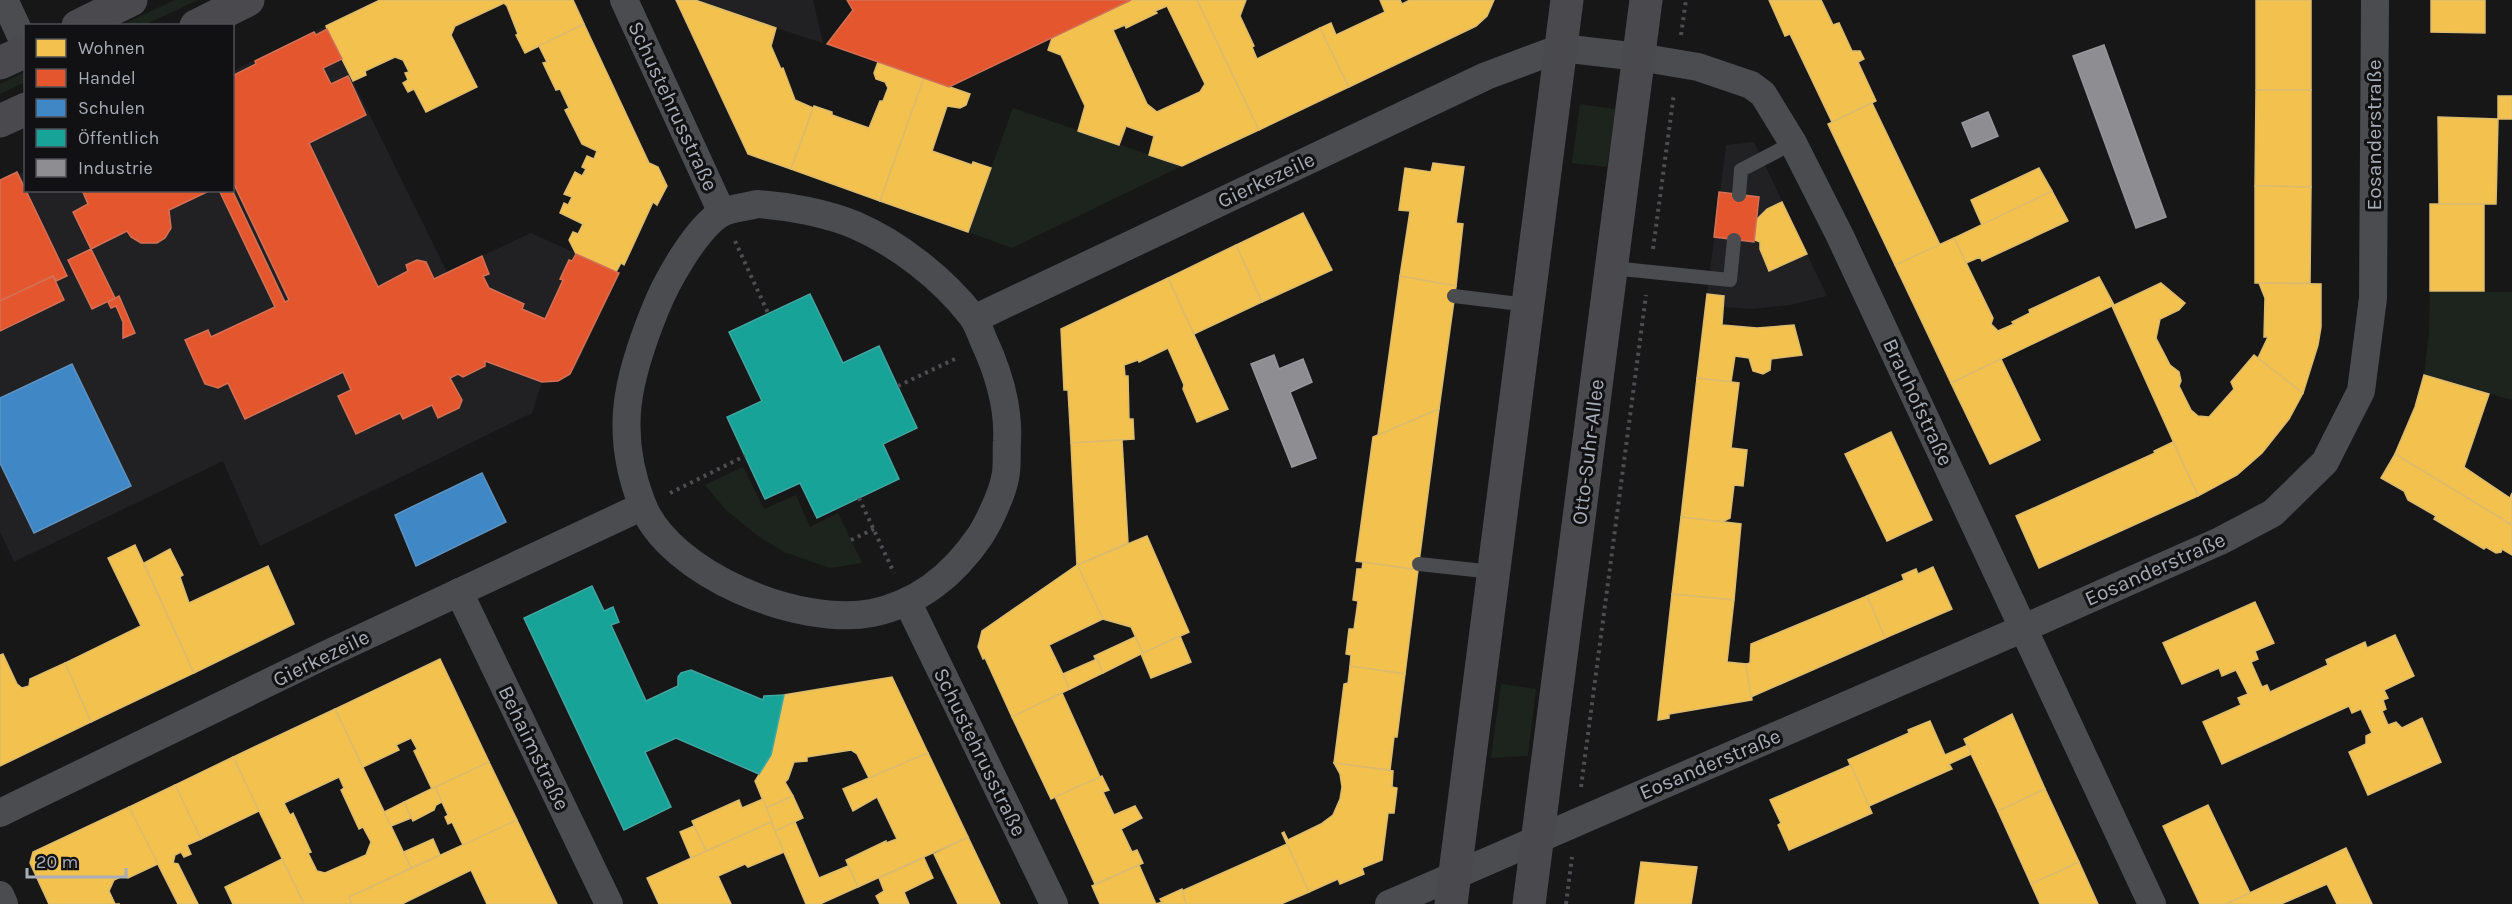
<svg xmlns="http://www.w3.org/2000/svg" width="2512" height="904" viewBox="0 0 2512 904" font-family="Karla,sans-serif">
<style>
.built{fill:#212123}
.green{fill:#1d241e}
.homes{fill:#f2c14e;stroke:#dcbb6e;stroke-width:1.5;fill-rule:evenodd}
.shops{fill:#e4572e;stroke:#d27157;stroke-width:1.5}
.schools{fill:#3f88c5;stroke:#5e93c1;stroke-width:1.5}
.public{fill:#17a398;stroke:#42a6a2;stroke-width:1.5}
.industry{fill:#8d8d92;stroke:#95979d;stroke-width:1.5}
.lines{fill:none;stroke-linecap:round;stroke-linejoin:round}
.path{stroke:#4d4e52;stroke-width:4;stroke-dasharray:3 4.5;stroke-linecap:butt}
.service{stroke:#4b4c50;stroke-width:14}
.minor{stroke:#4b4c50;stroke-width:28}
.secondary{stroke:#4a4a4e;stroke-width:33}
.labels{text-anchor:middle;dominant-baseline:central;stroke-width:6;stroke-linejoin:round;paint-order:stroke}
.street-label{font-size:21px;fill:#a8adb8;stroke:#111113}
</style>
<rect width="100%" height="100%" fill="#171717"/>
<g class="built">
<path d="M695 0H813L823 43 776 28Z"/>
<path d="M326 26 447 272 531 233 619 273 575 368 570 374 558 381 542 382 532 413 260 546 223 461 14 562 0 532V184L25 171 26 190H232L233 71Z"/>
<path d="M1754 142 1827 296 1790 305 1753 309 1723 307 1724 296 1707 294 1726 145Z"/>
</g>
<g class="green">
<path d="M174 0H198L144 25H122Z"/>
<path d="M25 72V82L0 94V84Z"/>
<path d="M1580 104 1615 109 1607 167 1572 163Z"/>
<path d="M1013 108 1182 166 1012 248 968 232Z"/>
<path d="M2430 291 2512 292V400L2424 375 2429 333Z"/>
<path d="M743 467 764 509 796 495 810 527 838 513 862 563 830 568 784 552 758 536 727 511 705 485Z"/>
<path d="M1501 684 1536 689 1528 756 1491 758Z"/>
</g>
<g class="homes">
<path d="M380 0H573L584 24 525 53 516 35 518 34 507 6 504 3 455 26 451 35 477 87 426 112 414 89 408 92 403 83 408 80 405 73 409 72 403 60 395 57 365 71 366 75 353 81 327 29 326 26Z"/>
<path d="M676 0H695L776 28 771 46 781 69 783 68 795 100 813 108 791 169 748 154Z"/>
<path d="M1131 0H1197L1259 130 1182 166 1149 155 1154 136 1126 126 1119 145 1078 131 1085 106 1061 55 1048 50 1052 38ZM1167 6 1205 84 1200 92 1157 112 1147 104 1113 30 1125 25 1126 28 1157 13 1155 11Z"/>
<path d="M1197 0H1246L1240 16 1254 46 1252 47 1257 59 1320 28 1349 87 1259 130Z"/>
<path d="M1380 0H1400L1402 4 1410 0H1494L1487 16 1476 26 1349 87 1320 28 1331 23 1336 35 1385 12Z"/>
<path d="M1769 0H1821L1833 25 1839 23 1852 51H1860L1864 59 1858 62 1876 101 1832 122 1790 34 1785 36Z"/>
<rect x="2256" y="0" width="55" height="90"/>
<path d="M2431 0H2485V33L2431 32Z"/>
<path d="M584 24 649 163 658 167 667 186 657 205 653 202 624 265 621 263 616 272 576 254 569 240 573 232 578 234 583 224 560 213 564 203 568 205 572 197 564 194 575 172 582 176 586 169 582 167 587 156 594 159 597 151 582 144 565 110 569 108 560 89 556 90 543 63 547 62 539 46Z"/>
<path d="M878 62 924 78 880 201 791 169 814 106 832 112V115L869 128 880 101H883L888 88 885 82 876 79 874 73Z"/>
<path d="M924 78 970 94 966 105 960 108 947 106 932 151 972 165 973 162 991 168 968 232 880 201Z"/>
<path d="M2256 90H2311V187L2255 186Z"/>
<rect x="2498" y="96" width="14" height="23"/>
<path d="M1872 103 1940 245 1895 265 1828 124Z"/>
<path d="M2438 117 2498 119 2496 204H2439Z"/>
<path d="M1433 163 1464 167 1456 223 1463 224 1456 286 1400 276 1410 211 1399 210 1405 168 1431 172Z"/>
<path d="M2039 168 2052 191 1982 225 1971 200Z"/>
<path d="M2255 186 2311 187 2310 283H2255Z"/>
<path d="M2052 191 2068 221 1982 261 1980 257 1966 263 1954 238Z"/>
<path d="M1782 202 1807 254 1769 271 1760 249V242L1755 240 1756 220 1767 209Z"/>
<rect x="2430" y="204" width="54" height="87"/>
<path d="M1303 213 1332 270 1262 302 1236 245Z"/>
<path d="M1954 238 1993 318 1991 324 1998 331 2014 324 2012 322 2030 313 2029 310 2099 277 2114 305 1951 383 1895 265Z"/>
<path d="M1236 245 1262 302 1194 334 1168 278Z"/>
<path d="M1400 276 1456 286 1439 409 1378 435Z"/>
<path d="M1168 278 1228 409 1197 422 1183 389 1184 385 1168 348 1139 362 1138 360 1124 365 1125 376H1128L1129 419H1133L1134 439 1071 443 1068 390H1064L1061 329Z"/>
<path d="M2161 283 2185 303 2179 310 2160 319 2156 338 2170 365 2179 372 2181 381 2179 386 2191 410 2198 416 2209 417 2234 389 2231 382 2254 355 2303 393 2289 419 2262 453 2237 475 2198 496 2112 306Z"/>
<path d="M2259 283 2321 284V327L2318 345 2303 393 2258 358 2268 337H2264L2265 298Z"/>
<path d="M1707 294 1724 296 1722 325 1757 328 1794 325 1802 355 1771 359 1770 370 1763 374 1753 371 1749 358 1735 356 1731 382 1697 378Z"/>
<path d="M2001 359 2040 440 1990 464 1951 383Z"/>
<path d="M2424 375 2489 394 2464 467 2510 498 2512 493V525L2395 454 2415 407Z"/>
<path d="M1697 378 1739 383 1731 448 1747 450 1743 486 1734 485 1730 518 1722 522 1681 517Z"/>
<path d="M1439 409 1418 570 1356 561 1373 437Z"/>
<path d="M1891 432 1932 520 1887 541 1845 454Z"/>
<path d="M1122 440 1128 543 1077 565 1071 443Z"/>
<path d="M2173 442 2198 496 2039 568 2016 516 2155 453 2154 451Z"/>
<path d="M2395 454 2512 525V555L2502 549 2501 552 2496 553 2486 547 2484 549 2434 519 2436 516 2408 500 2404 491 2381 478Z"/>
<path d="M1681 517 1741 524 1734 600 1672 594Z"/>
<path d="M1147 536 1189 632 1143 653 1131 627 1103 619 1077 565Z"/>
<path d="M135 545 194 673 91 722 65 663 141 626 108 558Z"/>
<path d="M170 549 183 575 180 577 189 603 268 566 294 624 194 673 144 563Z"/>
<path d="M1363 562 1418 570 1405 674 1350 666 1351 655 1346 654 1349 629H1354L1358 601 1353 600 1357 569H1362Z"/>
<path d="M1077 565 1103 619 1049 645 1070 689 1012 717 985 658 983 659 978 647 982 631Z"/>
<path d="M1933 567 1952 609 1885 638 1867 596 1904 580 1902 575 1916 569 1918 574Z"/>
<path d="M1672 594 1734 600 1727 662 1746 664 1752 700 1669 714V718L1658 720Z"/>
<path d="M1867 596 1885 638 1751 697 1746 664 1750 663 1751 644Z"/>
<path d="M2255 602 2274 643 2255 651 2258 659 2251 662 2262 687 2267 685 2270 692 2328 665 2326 660 2365 642 2367 648 2395 635 2414 676 2384 690 2388 698 2383 700 2386 709 2382 711 2388 725 2396 722 2402 728 2422 718 2441 762 2368 795 2349 752 2366 744V736L2372 733 2361 709 2352 713 2349 706 2222 764 2203 722 2241 705 2238 698 2248 694 2236 670 2222 676 2219 668 2182 684 2163 643Z"/>
<path d="M1180 636 1191 662 1151 678 1141 654Z"/>
<path d="M1135 637 1143 653 1103 673 1094 656Z"/>
<path d="M3 654 17 684 22 688 29 686 30 679 65 663 91 722 0 766V655Z"/>
<path d="M440 659 489 762 432 789 414 751 417 749 411 738 396 745 399 750 363 767 335 709Z"/>
<path d="M1097 659 1103 673 1070 689 1063 674Z"/>
<path d="M1350 666 1405 674 1397 737H1394L1390 770 1334 763 1344 684 1348 683Z"/>
<path d="M892 677 928 753 869 778 857 754 851 750 807 757V761L794 762 788 779 785 782 793 796 766 808 755 781 771 755 784 695Z"/>
<path d="M1062 693 1100 777 1051 799 1012 717Z"/>
<path d="M335 709 411 868 349 897 352 904H304L233 757ZM339 777 344 788 341 790 359 829 363 827 371 842 366 855 325 873 317 871 308 853 311 852 293 813 290 815 284 803Z"/>
<path d="M2012 714 2045 789 1998 811 1964 739Z"/>
<path d="M1930 721 1945 755 1968 745 1971 754 1949 764 1952 769 1869 806 1848 760 1909 733 1908 730Z"/>
<path d="M928 753 968 837 858 887 846 860 886 841V843L897 839 877 797 853 811 843 789Z"/>
<path d="M233 757 259 811 201 839 175 785Z"/>
<path d="M489 762 517 820 463 845 452 822 448 824 445 817 448 815 435 787Z"/>
<path d="M1334 763 1393 771 1392 787 1397 788 1394 813H1388L1382 860 1362 868 1364 874 1340 884 1338 879 1309 892 1282 833 1284 832 1288 840 1321 824 1333 815 1340 799 1342 787 1340 774Z"/>
<path d="M1851 765 1872 813 1789 850 1778 825 1781 823 1770 800Z"/>
<path d="M1102 776 1109 790 1103 792 1114 815 1135 806 1142 818 1121 829 1132 852 1137 850 1143 863 1095 884 1055 797Z"/>
<path d="M175 785 201 839 187 845 191 854 184 857 181 852 175 855 173 863 178 864 198 904H178L129 807Z"/>
<path d="M435 787 442 802 436 805 434 810 413 821 404 802Z"/>
<path d="M2045 789 2079 862 2031 884 1998 811Z"/>
<path d="M793 796 803 818 775 831 766 808Z"/>
<path d="M763 799 772 822 706 851 692 821 739 800 742 808Z"/>
<path d="M404 802 411 818 391 826 384 812Z"/>
<path d="M2208 805 2250 893 2226 904H2200L2163 826Z"/>
<path d="M129 807 158 864 128 878 127 874 114 880 109 891 115 904H120H49L30 863 33 852Z"/>
<path d="M517 820 557 904H487L471 870 402 904H352L349 897Z"/>
<path d="M771 822 784 852 748 867 745 864 718 876 731 904H659L647 878Z"/>
<path d="M795 822 819 878 848 866 858 887 820 904H806L775 831Z"/>
<path d="M694 826 706 851 691 858 680 832Z"/>
<path d="M968 837 1000 904H958L934 854Z"/>
<path d="M433 839 440 855 411 868 404 852Z"/>
<path d="M1287 844 1309 892 1281 904H1186L1182 891Z"/>
<path d="M2346 848 2372 904H2337L2327 884 2281 904H2226Z"/>
<path d="M924 858 933 878 904 892 909 904H880L876 896 884 891 879 878Z"/>
<path d="M282 859 304 904H233L225 887Z"/>
<path d="M1641 862 1697 867 1691 904H1635Z"/>
<path d="M2079 862 2098 904H2040L2031 884Z"/>
<path d="M1139 865 1156 904 1162 902 1160 899 1182 889 1186 904H1100L1092 886Z"/>
</g>
<g class="shops">
<path d="M847 0H1131L949 87 827 44 853 10Z"/>
<path d="M327 29 342 59 323 68 331 84 348 76 366 115 309 143 378 287 408 271 406 265 417 260 426 262 434 279 482 256 489 274 483 276 489 288 524 304 522 309 545 319 563 280 560 279 569 260 572 261 576 254 619 273 570 374 558 381 542 382 485 361V366L463 377 458 374 450 378 462 400 459 408 438 418 432 405 403 419 400 413 356 434 338 396 351 390 343 372 245 419 228 383 218 388 205 384 185 340 208 330 211 337 275 307 219 190H232L285 302 289 300 232 180V76L256 64 255 61 314 32 316 35Z"/>
<path d="M17 172 67 276 56 281 53 276 0 301V180Z"/>
<path d="M82 190H211L169 210 171 228 165 238 157 243H141L131 237 127 231 91 249 73 212 88 204Z"/>
<path d="M1719 192 1759 197 1754 242 1714 237Z"/>
<path d="M91 249 115 298 92 309 68 260Z"/>
<path d="M53 276 64 300 0 331V301Z"/>
<path d="M119 296 135 333 123 338V322L116 306 111 308 108 302Z"/>
</g>
<g class="schools">
<path d="M72 364 131 486 34 533 0 463V398Z"/>
<path d="M482 473 506 522 416 566 395 515Z"/>
</g>
<g class="public">
<path d="M810 294 843 363 879 346 917 428 883 444 899 479 817 518 800 483 765 499 727 417 762 401 729 332Z"/>
<path d="M592 586 604 611 613 607 619 622 611 625 646 701 678 686V677L681 673 691 670 763 700 764 696 784 695 771 755 759 774 676 738 645 752 671 807 624 830 524 618Z"/>
</g>
<g class="industry">
<path d="M2104 45 2166 217 2136 228 2073 56Z"/>
<path d="M1988 112 1998 136 1972 147 1962 123Z"/>
<path d="M1274 355 1279 369 1303 359 1312 382 1290 392 1316 458 1292 467 1251 364Z"/>
</g>
<g class="lines">
<g class="path">
<path d="M1681 35 1686 0"/>
<path d="M735 241 768 313"/>
<path d="M1653 249 1674 93"/>
<path d="M898 386 959 357"/>
<path d="M670 493 745 456"/>
<path d="M859 498 894 573"/>
<path d="M851 540 874 529"/>
<path d="M1581 787 1646 295"/>
<path d="M1566 904 1572 857"/>
</g>
<g class="service">
<path d="M1739 195 1741 170 1793 143"/>
<path d="M1612 268 1730 280 1734 240"/>
<path d="M1454 296 1528 305"/>
<path d="M1419 564 1493 572"/>
</g>
<g class="minor">
<path d="M624 0 722 213"/>
<path d="M0 5 8 8 26 47"/>
<path d="M757 204C788 206 826 213 855 225 899 244 943 279 972 316 977 323 980 331 983 339 998 371 1009 405 1007 441 1006 453 1008 467 1005 478 1002 494 989 522 980 536 954 574 918 604 872 613 800 627 670 575 642 504 614 432 627 379 655 310 666 282 695 230 721 213 731 208 747 207 757 204Z"/>
<path d="M974 319 1486 76 1561 48 1639 57 1698 67 1751 85 1763 94 1793 143 1840 236 2152 904"/>
<path d="M459 592 609 904"/>
<path d="M907 601 1054 904"/>
<path d="M0 813 323 656 643 506"/>
<path d="M0 895 4 904"/>
<path d="M1389 904 2024 628 2220 541 2273 513 2325 462 2361 391 2373 298 2375 0"/>
</g>
<g class="secondary">
<path d="M78 26 131 0"/>
<path d="M196 26 248 0"/>
<path d="M0 63 26 51"/>
<path d="M0 121 26 109"/>
<path d="M1451 904 1567 0"/>
<path d="M1529 904 1646 0"/>
</g>
</g>
<g class="labels">
<g class="street-label">
<text transform="translate(673 106) rotate(65)">Schustehrusstraße</text>
<text transform="translate(2374 135) rotate(-90)">Eosanderstraße</text>
<text transform="translate(1266 180) rotate(-25)">Gierkezeile</text>
<text transform="translate(1918 402) rotate(65)">Brauhofstraße</text>
<text transform="translate(1588 452) rotate(-83)">Otto-Suhr-Allee</text>
<text transform="translate(2155 569) rotate(-24)">Eosanderstraße</text>
<text transform="translate(321 658) rotate(-26)">Gierkezeile</text>
<text transform="translate(534 748) rotate(64)">Behaimstraße</text>
<text transform="translate(980 752) rotate(64)">Schustehrusstraße</text>
<text transform="translate(1710 764) rotate(-23)">Eosanderstraße</text>
</g>
</g>
<rect x="24" y="24" width="210" height="168" fill="#111113" stroke="#4d4f55" stroke-width="1.5"/>
<rect x="36" y="39" width="30" height="18" fill="#f2c14e" stroke="#4d4f55" stroke-width="1.5"/>
<text x="78" y="54" font-size="18" fill="#a8adb8">Wohnen</text>
<rect x="36" y="69" width="30" height="18" fill="#e4572e" stroke="#4d4f55" stroke-width="1.5"/>
<text x="78" y="84" font-size="18" fill="#a8adb8">Handel</text>
<rect x="36" y="99" width="30" height="18" fill="#3f88c5" stroke="#4d4f55" stroke-width="1.5"/>
<text x="78" y="114" font-size="18" fill="#a8adb8">Schulen</text>
<rect x="36" y="129" width="30" height="18" fill="#17a398" stroke="#4d4f55" stroke-width="1.5"/>
<text x="78" y="144" font-size="18" fill="#a8adb8">Öffentlich</text>
<rect x="36" y="159" width="30" height="18" fill="#8d8d92" stroke="#4d4f55" stroke-width="1.5"/>
<text x="78" y="174" font-size="18" fill="#a8adb8">Industrie</text>
<path d="M27 868v9h99v-9" fill="none" stroke="#a8adb8" stroke-width="3"/>
<text x="36" y="868" font-size="18" fill="#a8adb8" stroke="#111113" stroke-width="4.5" paint-order="stroke">20 m</text>
</svg>
